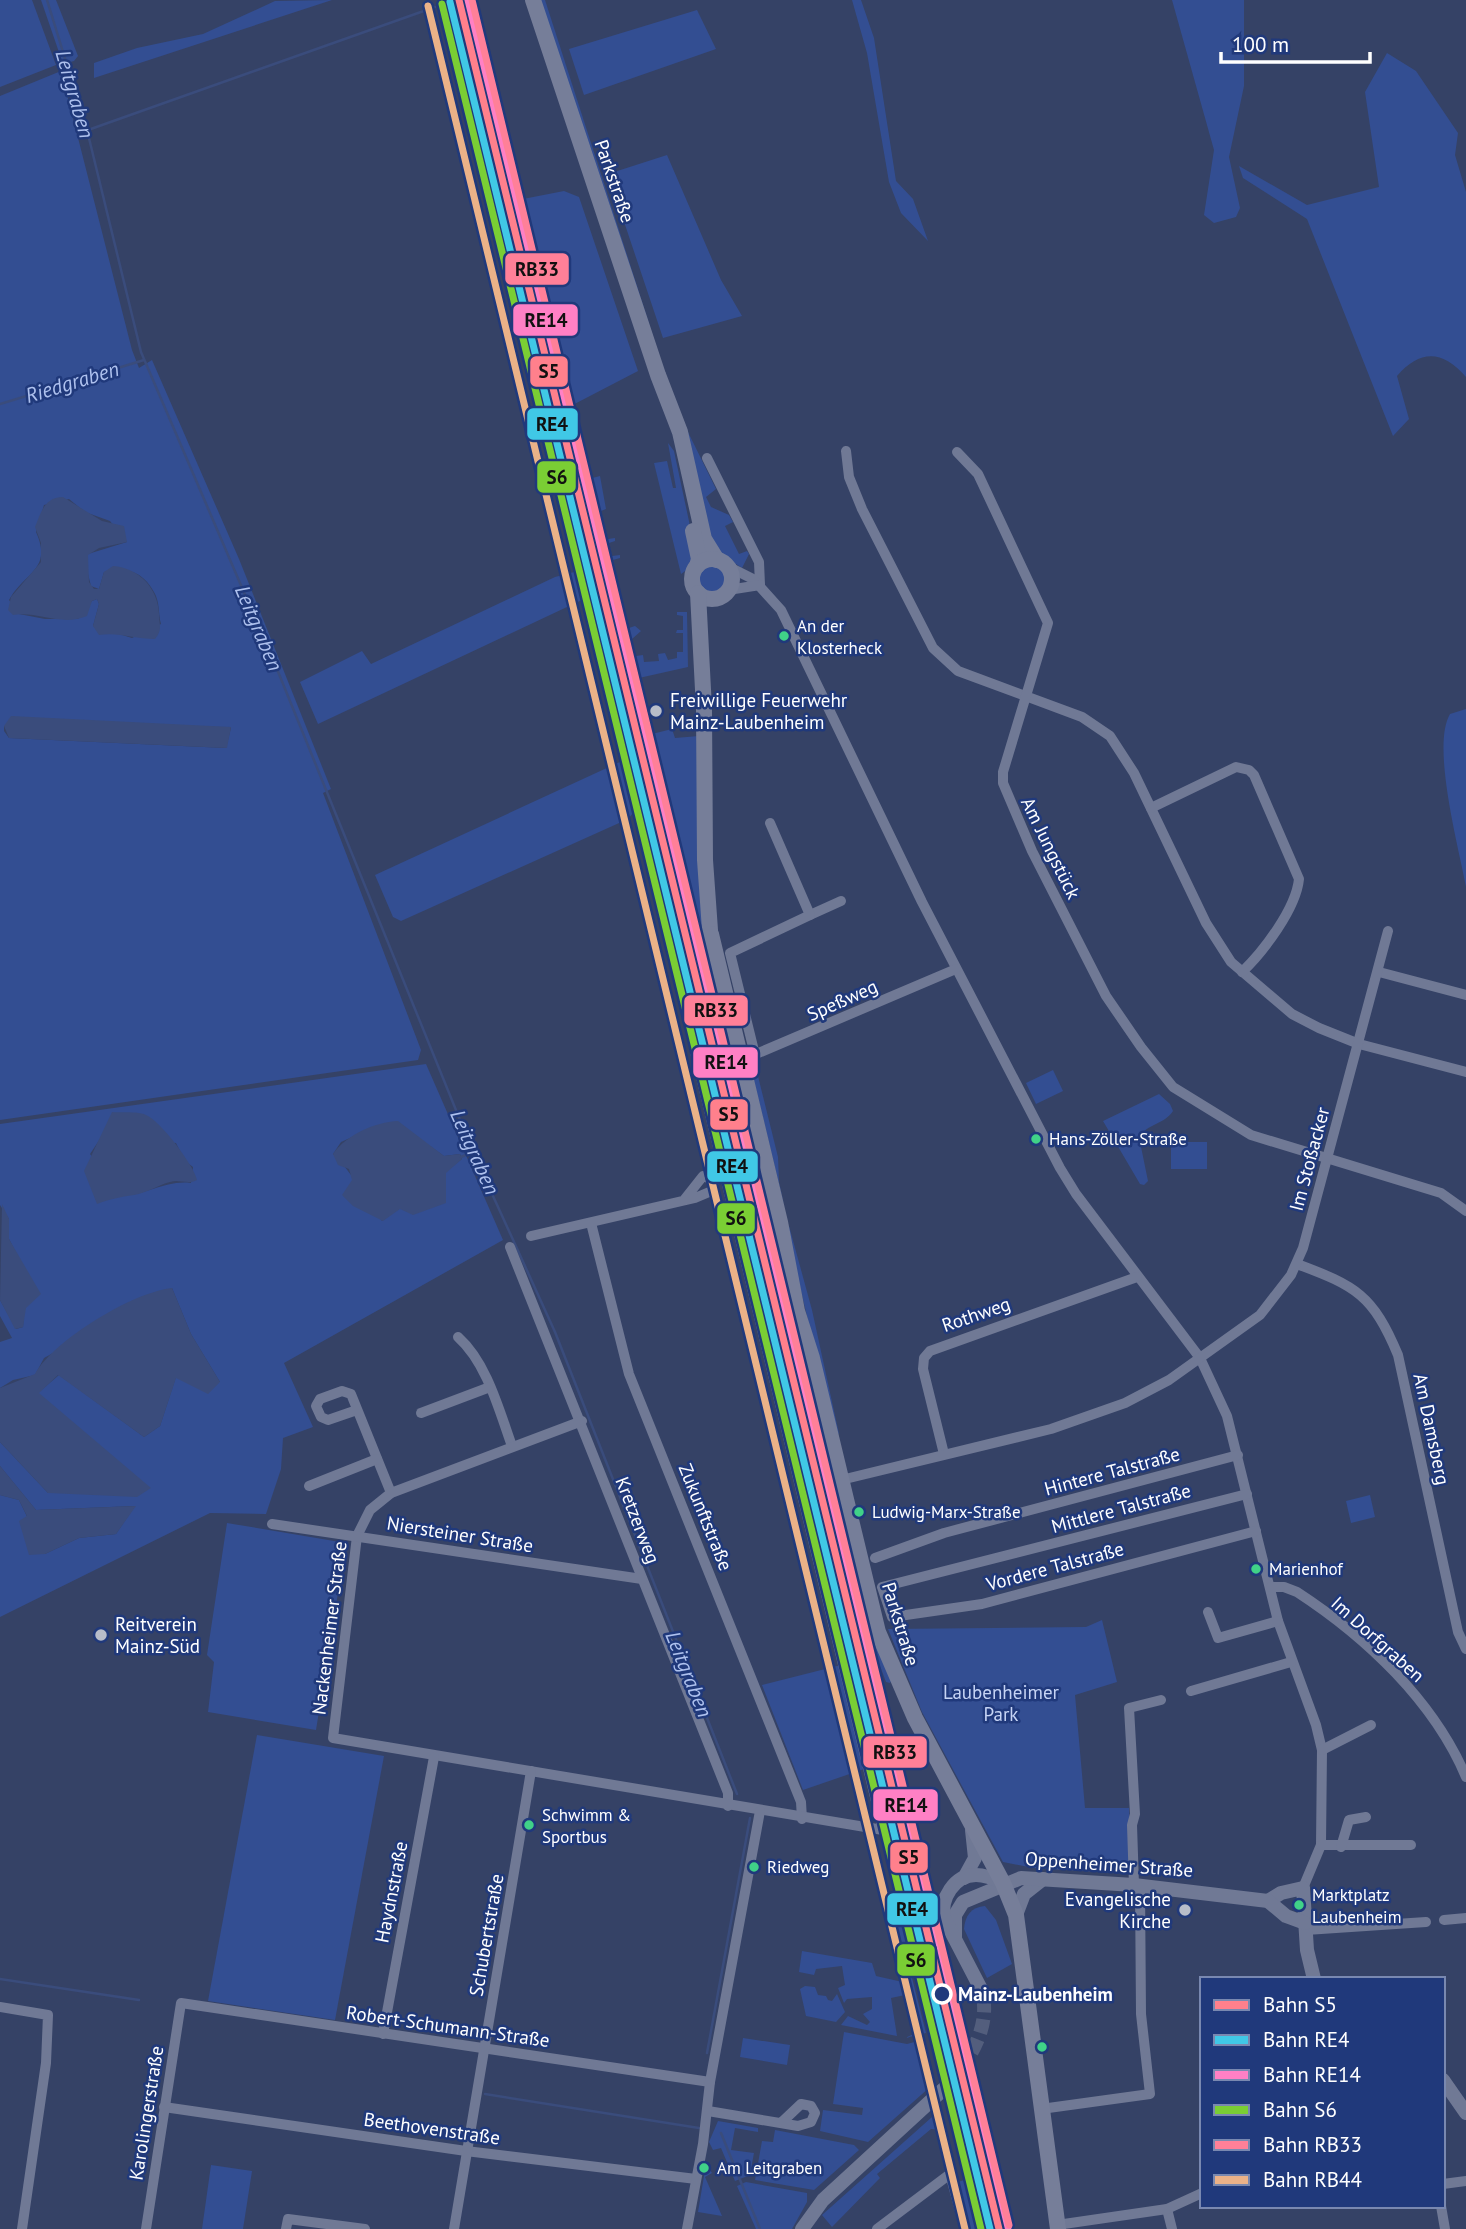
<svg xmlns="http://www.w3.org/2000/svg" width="1466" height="2229" viewBox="0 0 1466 2229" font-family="'PT Sans',sans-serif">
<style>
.green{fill:#334e92;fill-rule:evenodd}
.water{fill:#3a4c7c}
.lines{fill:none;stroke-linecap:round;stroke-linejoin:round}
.stream{stroke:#3a4c7c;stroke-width:2.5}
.tertiary-tunnel{stroke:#535e7d;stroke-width:14;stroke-dasharray:14 7;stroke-linecap:butt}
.minor{stroke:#707995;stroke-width:10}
.tertiary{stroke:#707995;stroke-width:14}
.secondary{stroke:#767e99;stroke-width:16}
.rail-1-casing{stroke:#20397b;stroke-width:12}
.rail-2-casing{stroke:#20397b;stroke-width:12}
.rail-3-casing{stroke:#20397b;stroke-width:12}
.rail-4-casing{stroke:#20397b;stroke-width:12}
.rail-5-casing{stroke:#20397b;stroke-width:12}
.rail-6-casing{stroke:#20397b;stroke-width:12}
.rail-1{stroke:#ff808c;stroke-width:7}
.rail-2{stroke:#40c8e6;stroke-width:7}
.rail-3{stroke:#ff80c5;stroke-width:7}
.rail-4{stroke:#7ace34;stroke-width:7}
.rail-5{stroke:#ff8098;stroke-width:7}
.rail-6{stroke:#ebb288;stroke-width:7}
.bus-dot{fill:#40d288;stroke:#20397b;stroke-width:2.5}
.poi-dot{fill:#b8bdc9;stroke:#20397b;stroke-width:2.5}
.stop-dot{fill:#20397b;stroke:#fff;stroke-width:3.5}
.labels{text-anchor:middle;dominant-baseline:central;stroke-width:5;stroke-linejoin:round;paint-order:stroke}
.bus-label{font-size:17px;fill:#fff;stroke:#20397b;text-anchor:start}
.street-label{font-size:19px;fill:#fff;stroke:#20397b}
.poi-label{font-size:19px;fill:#fff;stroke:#20397b;text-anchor:start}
.park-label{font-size:19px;fill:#c6d4f5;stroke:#20397b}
.stop-label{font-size:19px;font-weight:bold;fill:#fff;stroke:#20397b;text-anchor:start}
.water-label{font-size:21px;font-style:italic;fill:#aec1ee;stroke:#20397b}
.line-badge{stroke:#20397b;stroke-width:2.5}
.pale-badge-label{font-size:19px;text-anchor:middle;font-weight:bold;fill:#111}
</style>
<rect width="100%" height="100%" fill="#354266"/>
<g class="green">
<path d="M0 0H32L56 65 0 87Z"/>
<path d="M41 0H56L78 56 74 61 63 64Z"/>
<path d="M332 0 94 78V63L137 48 203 34 275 1Z"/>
<path d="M540 0H545L655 342Z"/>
<path d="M852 0H861L874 38 896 181 913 199 928 241 901 213 889 182 867 53Z"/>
<path d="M1172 0H1244V86L1229 157 1240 208 1236 217 1214 223 1204 215 1214 150Z"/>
<path d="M697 10 716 49 584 95 569 49Z"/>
<path d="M1387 53 1416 71 1458 133 1455 155 1466 192V377C1443 350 1420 349 1397 376L1409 419 1393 436 1307 219 1243 178 1239 166 1307 205 1379 187 1365 92Z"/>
<path d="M61 71 132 350 139 368 152 360 239 559 331 789 323 793 421 1050 418 1060 0 1120V96ZM69 499 85 512 110 521 127 542 88 554 86 566 91 586 99 589 104 572C125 566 143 571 154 592 160 602 158 613 161 624L132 638 93 626 99 604 97 599 92 601 78 619H45L19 614 9 600C24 572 53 570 36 532L44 505ZM4 726 231 727V728L226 748 9 738 4 731Z"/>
<path d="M667 155 721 280 742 316 663 338 608 174Z"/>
<path d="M564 191 579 197 638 371 563 410 565 398 543 305 547 303 527 231 523 199Z"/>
<path d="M686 428 716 489 706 497 711 507 729 515 733 522 725 526 739 554 747 551 749 554 742 568 713 549Z"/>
<path d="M668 443 674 451 696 554 691 567 681 574 654 463 667 461 673 488H676Z"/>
<path d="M600 476 606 509 601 511 608 539 615 538V541L609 543 612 556 620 555V558L613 560 629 628 635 626 641 631 632 639 636 656 643 655 644 662 659 661 658 654 665 653 668 660 677 658V652H683V633H676L677 630H683V616L677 615V612H687L688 667 630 680 581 481Z"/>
<circle cx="712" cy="579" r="13"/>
<path d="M578 571 584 599 318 724 300 682 362 651 371 664 555 577Z"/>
<path d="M642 693 652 734 672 729 675 738 699 736 700 862 834 1470 823 1472 818 1456 644 735 635 694Z"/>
<path d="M1466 709V887C1459 848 1431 746 1450 714Z"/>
<path d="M622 761 633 813 628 819 401 921 393 917 375 875Z"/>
<path d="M426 1064 503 1240 284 1363 313 1427 283 1438 281 1469 266 1514 210 1513 0 1617V1495L19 1500 45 1554 79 1538 116 1534 135 1506 36 1510 0 1466V1442L48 1493 38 1393 59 1375 144 1437 160 1426 176 1377 220 1382 191 1334 172 1288 44 1358 35 1375 13 1380 0 1388V1342L12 1338 0 1316V1300L16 1329 23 1327 27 1274 9 1239V1219L0 1205V1124ZM359 1134 430 1146 444 1156 460 1154 462 1159 382 1221C366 1199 353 1173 333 1154L341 1142ZM100 1139 176 1143 185 1161 193 1167 191 1183C164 1180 147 1196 120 1195L90 1154Z"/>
<path d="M755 1064 778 1157 779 1182 785 1209 751 1069Z"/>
<path d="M1053 1070 1063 1091 1036 1104 1026 1083Z"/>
<path d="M1159 1094 1170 1104 1173 1111C1165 1124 1147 1124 1139 1137L1148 1181 1144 1185 1140 1184 1103 1121Z"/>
<rect x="1171" y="1142" width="36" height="27"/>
<path d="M789 1226 812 1310 839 1434 834 1430 787 1232Z"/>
<path d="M839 1495 891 1681 890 1683 886 1682 866 1629 835 1496Z"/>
<path d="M1370 1495 1375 1517 1351 1523 1346 1501Z"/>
<path d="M227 1523 346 1543 316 1730 208 1712 214 1662 207 1655Z"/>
<path d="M1102 1620 1117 1682 1075 1695 1085 1808H1129L1132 1874 1034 1868 1003 1862 922 1712 888 1629 1086 1627Z"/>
<path d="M841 1665 867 1768 803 1790 762 1685Z"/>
<path d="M257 1735 384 1756 335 2020 208 2001Z"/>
<path d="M889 1902H905L909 1916 903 1918 910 1970 926 2033 905 2038 918 2032 910 1994 891 1998 897 2036 841 2025 848 2016 867 2025 870 2022 863 2014 872 2009V1997L847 1999 844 2003 838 1988 845 1985 842 1966 816 1969 814 1975 799 1972 802 1951 872 1963 876 1976 907 1983Z"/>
<path d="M985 1906 996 1920 1012 1964 987 1978 964 1929C965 1916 971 1907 985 1906Z"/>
<path d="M805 1986 815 1987 818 1995 826 1996 828 2000 832 2001 837 1994 845 2012 836 2022 806 2016 800 1989Z"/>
<path d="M844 2032 907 2044 918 2041 930 2087 868 2142 820 2131 823 2110 862 2115 863 2108 833 2104Z"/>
<path d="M743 2038 790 2045 787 2065 740 2057Z"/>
<path d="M932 2117 940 2130 931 2129 877 2174 880 2178 832 2227 822 2215Z"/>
<path d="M718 2121 758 2128V2132L735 2128 731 2150 754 2153 750 2175 735 2181 721 2148 713 2150 709 2142Z"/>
<path d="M775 2130 854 2145 859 2150 814 2190 755 2180 762 2141 773 2142Z"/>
<path d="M706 2164 712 2173 705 2177 722 2216 698 2212Z"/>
<path d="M211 2165 252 2171 243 2229H202Z"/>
<path d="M973 2178 986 2229H970L957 2182Z"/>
<path d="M746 2182 807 2193V2202L792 2229H756L737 2186Z"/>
</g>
<g class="water">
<path d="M63 497 102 521 124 526 127 542 99 548 88 555 89 582 94 589H99L104 572 113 566C139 568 158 588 159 614 159 625 163 629 155 639 135 639 118 632 99 635L93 626 99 604 97 599 92 601 87 616C61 627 38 611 13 615L8 610 11 597 41 562V543L35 527C41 512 45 497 63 497Z"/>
<path d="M11 716 231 727 227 748 9 738 4 726Z"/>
<path d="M112 1112C122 1113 138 1111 146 1115 160 1120 195 1167 197 1180 188 1185 179 1179 170 1182 158 1185 147 1193 134 1195 120 1197 110 1199 97 1204L84 1171Z"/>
<path d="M398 1121 444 1156 460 1154 462 1159 446 1173V1203L413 1215 400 1209 383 1221 353 1206 342 1195 352 1180 349 1169 338 1165 333 1154C346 1135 375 1122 398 1121Z"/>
<path d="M2 1204 9 1219V1239L41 1294 26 1308 23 1327 15 1329 0 1300Z"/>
<path d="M172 1288 191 1334 220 1382 208 1394 176 1378 160 1426 144 1437 58 1375 39 1393 151 1488 137 1497 48 1493 0 1442V1388L35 1374C54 1340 133 1292 172 1288Z"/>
<path d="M0 1466 36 1510 136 1506 116 1534 79 1538 45 1554 29 1555 19 1521 27 1516 19 1500 0 1495Z"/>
</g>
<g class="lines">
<g class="stream">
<path d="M47 0 87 130 141 352 279 674 473 1152 555 1332 737 1794"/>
<path d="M88 130 435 7"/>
<path d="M0 404 144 360"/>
<path d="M461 1157 473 1152"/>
<path d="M0 1979 139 2000"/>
<path d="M707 2053 750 1818"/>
<path d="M485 2094 699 2128"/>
<path d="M721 2133 760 2229"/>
</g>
<path class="tertiary-tunnel" d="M947 2086C970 2059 991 2028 982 1991"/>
<g class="minor">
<path d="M846 451 849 477 862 509 933 648 958 671 1082 717 1110 736 1134 773 1206 923 1231 962 1292 1014 1319 1028 1359 1044 1466 1072"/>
<path d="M957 452 978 474 1048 623 1003 772V783L1032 851 1106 996 1141 1047 1173 1087 1251 1135 1441 1193 1466 1211"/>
<path d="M707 458 759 562 760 585"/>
<path d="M727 566 753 579 781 610 922 902 1060 1168 1076 1194 1200 1358 1227 1416 1278 1621 1316 1725 1322 1750 1321 1845 1303 1888"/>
<path d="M728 590 760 585"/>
<path d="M1151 808 1236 767 1249 770 1254 775 1299 879C1296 909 1263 952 1242 972"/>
<path d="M810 915 841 901"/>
<path d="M1379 972 1466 995"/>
<path d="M755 1055 730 953 810 915 770 823"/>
<path d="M749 1057 956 969"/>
<path d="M591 1223 629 1374 801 1802 802 1819"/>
<path d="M531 1236 695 1198 714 1190V1180L703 1176 684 1200"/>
<path d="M510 1247 728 1793V1806"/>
<path d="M1297 1264C1356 1286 1373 1295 1398 1355L1458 1632 1466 1649"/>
<path d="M458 1337C487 1363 499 1410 512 1446"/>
<path d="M357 1410 328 1420 321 1417 316 1406 320 1399 342 1391 351 1394 391 1493"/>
<path d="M421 1413 490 1387"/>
<path d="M582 1421 391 1493 370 1510 357 1536 333 1738 883 1830 695 1052"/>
<path d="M944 1454 923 1369 924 1358 930 1351 1137 1277"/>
<path d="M841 1480 1051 1429 1125 1403 1169 1380 1260 1315 1291 1275 1303 1248 1388 931"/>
<path d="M309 1486 377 1459"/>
<path d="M1247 1494 882 1587 892 1617 982 1604 1256 1531"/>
<path d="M272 1524 642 1579"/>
<path d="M875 1558 944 1533 1238 1455"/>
<path d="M1271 1587H1284L1297 1592C1366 1637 1434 1701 1466 1777"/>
<path d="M1208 1612 1218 1638 1278 1621"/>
<path d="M1191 1691 1291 1662"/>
<path d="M1322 1750 1371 1725"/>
<path d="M1321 1845H1411"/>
<path d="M1341 1847 1349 1820 1366 1817"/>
<path d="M1134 1885 1132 1825 1135 1814 1129 1708 1161 1700"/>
<path d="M1444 1920 1466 1918"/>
<path d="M1306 1930 1426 1922"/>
<path d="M0 2007 48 2015 46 2063 22 2229"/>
<path d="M383 2034 434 1757"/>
<path d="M164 2107 466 2151 696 2179"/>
<path d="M1041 2109 1150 2094 1141 2014 1140 1886"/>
<path d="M708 2111 798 2126 811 2122 815 2113 811 2106 801 2104 782 2122"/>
<path d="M1443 2184 1466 2181"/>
<path d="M1441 2206 1445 2229"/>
<path d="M1167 2209 1172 2229"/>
<path d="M1057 2225 1167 2209 1202 2193"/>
<path d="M146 2229 181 2003 710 2082"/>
<path d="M286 2229 288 2219 365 2229"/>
<path d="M454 2229 531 1771"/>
<path d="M687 2229 703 2144 710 2082 760 1811"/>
<path d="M877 2229 950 2174 965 2229"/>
</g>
<g class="tertiary">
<path d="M964 1878 975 1858 972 1830"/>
<path d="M1268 1901 1281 1893 1303 1888 1307 1950 1314 1979"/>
<path d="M1016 1915 1024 1894 1043 1879"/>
<path d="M955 1938V1915L963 1902 1021 1878 1134 1885 1268 1901 1286 1916 1305 1923"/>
<path d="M982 1991 944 1918C940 1899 954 1875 976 1875 985 1875 995 1879 1003 1883"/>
<path d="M1443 2080 1466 2113"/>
<path d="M802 2229 823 2200 947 2086"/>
</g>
<g class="secondary">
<path d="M533 0 658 375 680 432 704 539 717 560"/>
<path d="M693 531 699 559 697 566"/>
<circle cx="712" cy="579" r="20"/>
<path d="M698 593 704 709 705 860 711 944"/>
<path d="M711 934 780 1222 797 1311 812 1358 878 1632 915 1718 1003 1883 1016 1915 1058 2229"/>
</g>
<g class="rail-1-casing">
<path id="rail-1" d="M459 0 999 2229"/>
</g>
<g class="rail-2-casing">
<path id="rail-2" d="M450 2 990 2229"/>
</g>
<g class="rail-3-casing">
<path id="rail-3" d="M468 0 1008 2227"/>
</g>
<g class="rail-4-casing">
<path id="rail-4" d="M442 4 981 2229"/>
</g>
<g class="rail-5-casing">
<path id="rail-5" d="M472 0 1009 2225"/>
</g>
<g class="rail-6-casing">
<path id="rail-6" d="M428 6 965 2229"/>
</g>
<use href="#rail-1" class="rail-1"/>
<use href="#rail-2" class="rail-2"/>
<use href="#rail-3" class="rail-3"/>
<use href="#rail-4" class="rail-4"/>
<use href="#rail-5" class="rail-5"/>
<use href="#rail-6" class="rail-6"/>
</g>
<g class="bus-dot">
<circle cx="784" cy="636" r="6"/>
<circle cx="1036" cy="1139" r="6"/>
<circle cx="859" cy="1512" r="6"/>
<circle cx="1256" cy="1569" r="6"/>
<circle cx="529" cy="1825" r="6"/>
<circle cx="754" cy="1867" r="6"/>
<circle cx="1299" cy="1905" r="6"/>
<circle cx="1042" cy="2047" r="6"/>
<circle cx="704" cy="2168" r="6"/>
</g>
<g class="poi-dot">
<circle cx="656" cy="711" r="7"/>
<circle cx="101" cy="1635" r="7"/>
<circle cx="1185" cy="1910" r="7"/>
</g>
<circle class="stop-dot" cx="942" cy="1994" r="9"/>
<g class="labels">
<g class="bus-label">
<text x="797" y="626">An der<tspan x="797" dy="22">Klosterheck</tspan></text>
<text x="1049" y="1139">Hans-Zöller-Straße</text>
<text x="872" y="1512">Ludwig-Marx-Straße</text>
<text x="1269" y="1569">Marienhof</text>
<text x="542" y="1815">Schwimm &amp;<tspan x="542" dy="22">Sportbus</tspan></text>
<text x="767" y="1867">Riedweg</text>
<text x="1312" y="1895">Marktplatz<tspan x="1312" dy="22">Laubenheim</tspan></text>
<text x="717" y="2168">Am Leitgraben</text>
</g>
<g class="street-label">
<text transform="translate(615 181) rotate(71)">Parkstraße</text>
<text transform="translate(1051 848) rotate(64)">Am Jungstück</text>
<text transform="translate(842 1000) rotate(-24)">Speßweg</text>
<text transform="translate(1309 1159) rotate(-75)">Im Stoßacker</text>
<text transform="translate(976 1314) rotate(-19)">Rothweg</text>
<text transform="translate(1432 1429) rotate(78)">Am Damsberg</text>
<text transform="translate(1112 1471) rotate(-15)">Hintere Talstraße</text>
<text transform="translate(1121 1508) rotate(-15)">Mittlere Talstraße</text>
<text transform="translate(706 1517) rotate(68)">Zukunftstraße</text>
<text transform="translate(638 1520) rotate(69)">Kretzerweg</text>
<text transform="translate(460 1534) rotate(9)">Niersteiner Straße</text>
<text transform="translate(1055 1566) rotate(-15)">Vordere Talstraße</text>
<text transform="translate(901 1624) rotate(73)">Parkstraße</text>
<text transform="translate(329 1628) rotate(-83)">Nackenheimer Straße</text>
<text transform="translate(1378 1639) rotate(42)">Im Dorfgraben</text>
<text transform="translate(1109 1864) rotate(4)">Oppenheimer Straße</text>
<text transform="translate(391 1892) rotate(-79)">Haydnstraße</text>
<text transform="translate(486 1935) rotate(-80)">Schubertstraße</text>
<text transform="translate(448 2026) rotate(8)">Robert-Schumann-Straße</text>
<text transform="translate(146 2113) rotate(-81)">Karolingerstraße</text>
<text transform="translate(432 2128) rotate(8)">Beethovenstraße</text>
</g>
<g class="poi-label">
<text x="670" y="700">Freiwillige Feuerwehr<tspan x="670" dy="22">Mainz-Laubenheim</tspan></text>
<text x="115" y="1624">Reitverein<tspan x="115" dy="22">Mainz-Süd</tspan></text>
<text x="1171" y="1899" text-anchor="end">Evangelische<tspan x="1171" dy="22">Kirche</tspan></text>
</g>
<g class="park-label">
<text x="1001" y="1692">Laubenheimer<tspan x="1001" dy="22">Park</tspan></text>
</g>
<g class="stop-label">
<text x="958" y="1994">Mainz-Laubenheim</text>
</g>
<g class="water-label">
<text transform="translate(75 94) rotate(74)">Leitgraben</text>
<text transform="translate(72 382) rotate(-17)">Riedgraben</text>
<text transform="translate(259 628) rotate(67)">Leitgraben</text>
<text transform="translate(475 1152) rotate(66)">Leitgraben</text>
<text transform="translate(689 1674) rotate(68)">Leitgraben</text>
</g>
</g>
<g class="line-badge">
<rect x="504" y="252" width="66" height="34" rx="7" fill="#ff8098"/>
<rect x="512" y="303" width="67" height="34" rx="7" fill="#ff80c5"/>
<rect x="529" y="355" width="40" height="33" rx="7" fill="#ff808c"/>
<rect x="526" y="407" width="53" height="34" rx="7" fill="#40c8e6"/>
<rect x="536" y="460" width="41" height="34" rx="7" fill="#7ace34"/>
<rect x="683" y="994" width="66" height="33" rx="7" fill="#ff8098"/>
<rect x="692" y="1046" width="67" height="33" rx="7" fill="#ff80c5"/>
<rect x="709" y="1098" width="40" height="33" rx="7" fill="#ff808c"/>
<rect x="706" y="1150" width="53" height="33" rx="7" fill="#40c8e6"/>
<rect x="716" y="1202" width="40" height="33" rx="7" fill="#7ace34"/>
<rect x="862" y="1735" width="66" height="34" rx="7" fill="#ff8098"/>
<rect x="872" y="1788" width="67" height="34" rx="7" fill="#ff80c5"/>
<rect x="889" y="1841" width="40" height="33" rx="7" fill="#ff808c"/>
<rect x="886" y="1892" width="53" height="34" rx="7" fill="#40c8e6"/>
<rect x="896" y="1943" width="40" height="34" rx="7" fill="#7ace34"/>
</g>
<g class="pale-badge-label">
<text x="537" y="276">RB33</text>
<text x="546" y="327">RE14</text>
<text x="549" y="378">S5</text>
<text x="552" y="431">RE4</text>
<text x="557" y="484">S6</text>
<text x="716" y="1017">RB33</text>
<text x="726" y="1069">RE14</text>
<text x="729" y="1121">S5</text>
<text x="732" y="1173">RE4</text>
<text x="736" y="1225">S6</text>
<text x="895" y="1759">RB33</text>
<text x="906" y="1812">RE14</text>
<text x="909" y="1864">S5</text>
<text x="912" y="1916">RE4</text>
<text x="916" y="1967">S6</text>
</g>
<rect x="1200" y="1977" width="245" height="231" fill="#20397b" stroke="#7988b0" stroke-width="2"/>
<rect x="1214" y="2000" width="35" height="10" fill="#ff808c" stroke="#7988b0" stroke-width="2"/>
<text x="1263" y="2012" font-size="21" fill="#ffffff">Bahn S5</text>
<rect x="1214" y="2035" width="35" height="10" fill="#40c8e6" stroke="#7988b0" stroke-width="2"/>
<text x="1263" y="2047" font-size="21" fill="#ffffff">Bahn RE4</text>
<rect x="1214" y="2070" width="35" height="10" fill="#ff80c5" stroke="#7988b0" stroke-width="2"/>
<text x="1263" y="2082" font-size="21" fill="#ffffff">Bahn RE14</text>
<rect x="1214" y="2105" width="35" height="10" fill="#7ace34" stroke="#7988b0" stroke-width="2"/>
<text x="1263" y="2117" font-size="21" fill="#ffffff">Bahn S6</text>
<rect x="1214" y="2140" width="35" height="10" fill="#ff8098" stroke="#7988b0" stroke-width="2"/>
<text x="1263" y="2152" font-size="21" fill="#ffffff">Bahn RB33</text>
<rect x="1214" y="2175" width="35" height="10" fill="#ebb288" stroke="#7988b0" stroke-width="2"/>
<text x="1263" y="2187" font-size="21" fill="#ffffff">Bahn RB44</text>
<path d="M1221 52v10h149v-10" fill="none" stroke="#ffffff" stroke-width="3.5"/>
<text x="1232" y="52" font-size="21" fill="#ffffff" stroke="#20397b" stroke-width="5" paint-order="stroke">100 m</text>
</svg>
